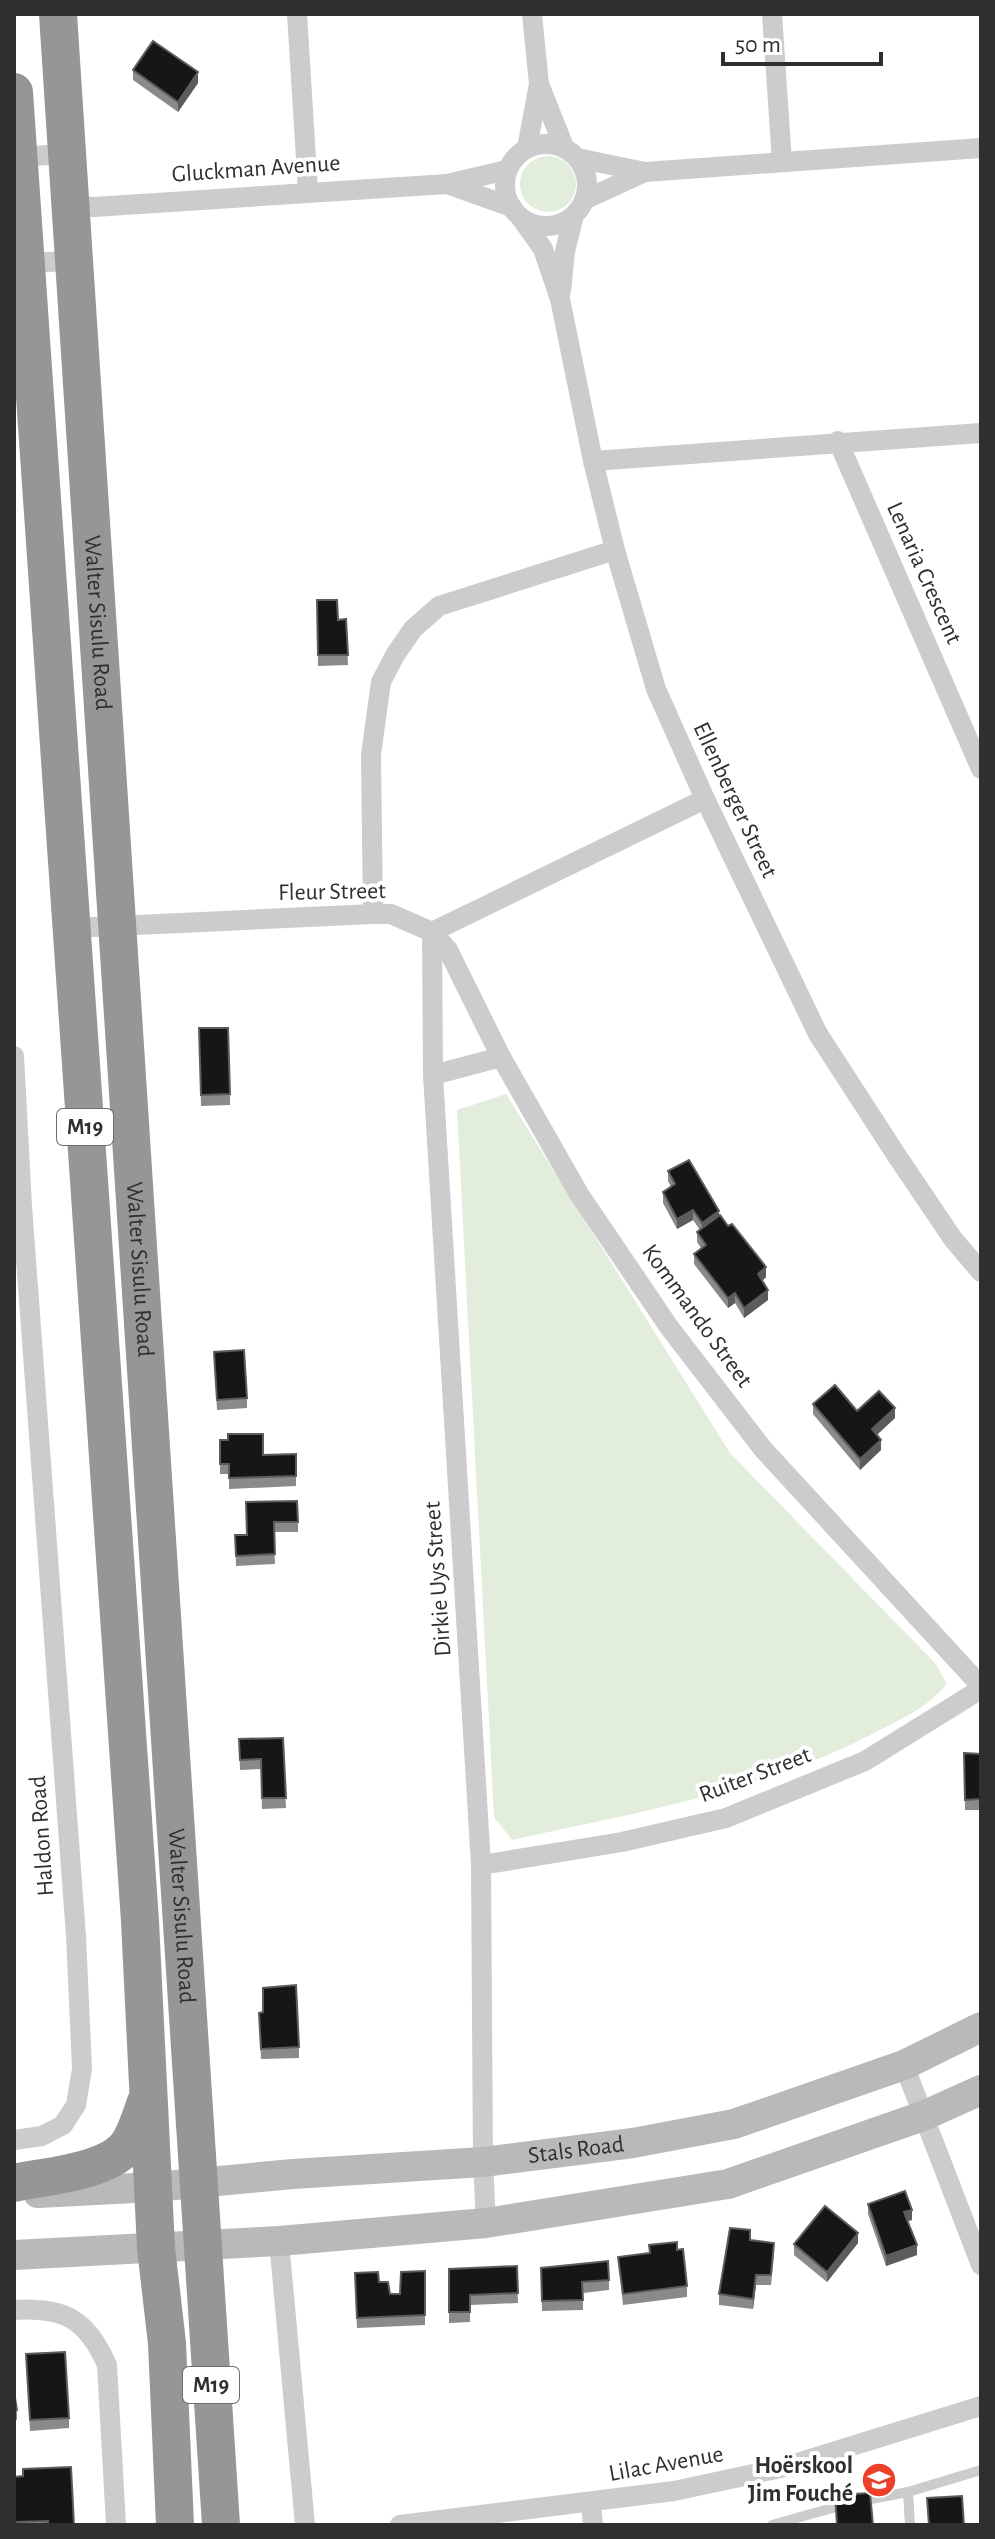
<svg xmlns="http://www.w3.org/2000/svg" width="995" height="2539" viewBox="0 0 995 2539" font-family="'Alegreya Sans',sans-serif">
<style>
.green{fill:#e2eddc}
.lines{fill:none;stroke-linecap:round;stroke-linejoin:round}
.lane{stroke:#ccc;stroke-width:10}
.street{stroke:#ccc;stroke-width:20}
.secondary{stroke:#b9b9b9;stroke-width:30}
.highway{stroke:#969696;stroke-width:38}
.wall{fill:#8a8a8a}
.shaded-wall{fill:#5c5c5c}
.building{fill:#161616;stroke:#5c5c5c;stroke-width:2}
.labels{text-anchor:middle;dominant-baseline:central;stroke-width:8;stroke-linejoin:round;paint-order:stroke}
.shield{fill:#fff;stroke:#6d6d6d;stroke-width:2}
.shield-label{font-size:22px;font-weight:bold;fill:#2f2f2f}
.street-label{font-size:24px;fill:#2f2f2f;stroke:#fff}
.poi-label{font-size:24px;font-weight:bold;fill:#2f2f2f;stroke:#fff;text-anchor:end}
</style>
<rect width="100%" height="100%" fill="#fff"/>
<g class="green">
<circle cx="548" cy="184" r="28"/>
<path d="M506 1094 730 1453 935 1663 947 1684C926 1708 909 1715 882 1729 767 1791 638 1812 512 1840L494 1817 457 1110Z"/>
</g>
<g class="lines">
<g class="lane">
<path d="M908 2492 910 2525"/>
<path d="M772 2525 850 2503 908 2492 981 2470"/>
</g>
<g class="street">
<path d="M297 14 308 191"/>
<path d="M772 14 782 162"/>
<path d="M539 84 564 147"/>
<circle cx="546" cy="185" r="41"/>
<path d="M527 148 539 84 532 14"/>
<path d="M14 157 67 154"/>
<path d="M577 158 645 172 981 148"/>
<path d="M447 184 512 207"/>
<path d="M584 200 645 172"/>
<path d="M70 205 94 207 447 184 507 170"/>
<path d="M521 218 543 249 560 299 593 461 615 550 656 689 705 799 818 1034 897 1156 953 1239 981 1272"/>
<path d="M18 263 74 261"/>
<path d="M561 291 565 251 574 215"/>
<path d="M838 441 981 769"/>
<path d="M593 461 981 433"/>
<path d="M373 914 371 755 381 682 395 655 413 629 439 606 615 550"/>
<path d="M71 928 373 914H391L432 932 448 950 501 1057 579 1194 669 1327 763 1449 981 1686"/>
<path d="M432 932 433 1075 481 1865 483 2162 486 2223"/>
<path d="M432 932 705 799"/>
<path d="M14 1056 22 1206 76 1936 82 2069 76 2105 63 2125 42 2136 14 2140"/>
<path d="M433 1075 501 1057"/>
<path d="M481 1865 622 1842 726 1818 865 1761 981 1689"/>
<path d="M904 2065 981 2265"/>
<path d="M279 2241 305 2525"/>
<path d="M14 2310C64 2307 87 2319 107 2365L116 2525"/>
<path d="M591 2503 593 2525"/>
<path d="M400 2525 674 2491 781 2468 981 2406"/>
</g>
<g class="secondary">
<path id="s1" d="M38 2193 154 2187 293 2174 483 2162 633 2143 734 2124 904 2065 981 2027"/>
<path d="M14 2255 279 2241 486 2223 728 2184 923 2116 981 2090"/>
</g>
<g class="highway">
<path id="s2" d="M58 14 221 2525"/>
<path d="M14 92 140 1921 156 2248 167 2343 175 2525"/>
<path d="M14 2183C46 2176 111 2172 129 2143 137 2131 141 2115 146 2102"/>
</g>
</g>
<g class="wall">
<path d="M133 70 198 83 178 112 133 80Z"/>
<path d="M317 600 338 620 346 619 348 665 318 666Z"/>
<path d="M199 1028 230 1094V1105L201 1106Z"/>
<path d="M668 1171 719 1216 766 1277 762 1281 768 1300 744 1318 735 1303 728 1308 694 1264V1254L701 1248 697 1242V1232L700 1230 693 1220 677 1229 663 1203V1192L671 1187 668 1181Z"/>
<path d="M214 1352 247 1398V1408L217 1410Z"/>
<path d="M813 1404 857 1411 895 1418 877 1435 881 1450 860 1470 813 1414Z"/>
<path d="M220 1440 263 1455 296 1454V1486L229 1489V1474H220Z"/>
<path d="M246 1502 298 1522V1532H274L275 1564 236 1566 235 1535H246Z"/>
<path d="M283 1738 286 1808 262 1809 261 1769 240 1770 239 1739Z"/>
<path d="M964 1753 981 1754V1810H965Z"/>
<path d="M263 2012 299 2047V2058L261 2059 259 2013Z"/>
<path d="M868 2204 912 2220 908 2221 917 2255 886 2266 868 2214Z"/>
<path d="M750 2240 774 2253 771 2285H756L753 2309 719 2305V2294Z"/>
<path d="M858 2243 827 2282 794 2255V2244Z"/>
<path d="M677 2250 687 2286V2297L623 2305 618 2257Z"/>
<path d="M517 2266 518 2303 470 2305V2322L449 2323V2269Z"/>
<path d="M541 2268 609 2280V2290L583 2293V2310L542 2311Z"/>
<path d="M425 2271V2325L357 2328 355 2283 379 2282 390 2294H400Z"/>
<path d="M26 2354 69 2418V2428L30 2431Z"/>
<path d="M14 2392 17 2410V2420H14Z"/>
<path d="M14 2477 74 2525H14Z"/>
</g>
<g class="shaded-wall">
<path d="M198 72V83L178 112V102Z"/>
<path d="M693 1210V1220L677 1229V1219Z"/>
<path d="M719 1211V1221L702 1233V1223Z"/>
<path d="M766 1267V1277L758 1285V1274Z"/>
<path d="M768 1290V1300L744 1318V1308Z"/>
<path d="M735 1293V1303L728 1308V1298Z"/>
<path d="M895 1408V1418L872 1439V1429Z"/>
<path d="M881 1440V1450L860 1470V1459Z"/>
<path d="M912 2210V2220L904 2222V2212Z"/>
<path d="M858 2233V2243L827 2282V2272Z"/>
<path d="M917 2245V2255L886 2266V2256Z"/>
<path d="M756 2275V2285L753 2309V2299Z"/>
</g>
<g class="building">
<path d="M153 41 198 72 178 102 133 70Z"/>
<path d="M317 600H337L338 620 346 619 348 655H318Z"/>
<path d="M199 1028H228L230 1094 201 1095Z"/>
<path d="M689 1160 719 1211 702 1223 693 1210 677 1219 663 1192 675 1184 668 1171Z"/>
<path d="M720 1215 728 1226 732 1224 766 1267 758 1274 768 1290 744 1308 735 1293 728 1298 694 1254 706 1245 697 1232Z"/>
<path d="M244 1350 247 1398 217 1400 214 1352Z"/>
<path d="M835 1385 857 1411 879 1391 895 1408 872 1429 881 1440 860 1459 813 1404Z"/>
<path d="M228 1434H263V1455L296 1454V1476L229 1478V1464H220V1440H228Z"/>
<path d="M297 1501 298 1522H274L275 1554 236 1556 235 1535H247L246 1502Z"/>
<path d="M283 1738 286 1798H262L261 1759 240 1760 239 1739Z"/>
<path d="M964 1753 981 1754V1799L965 1800Z"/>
<path d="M296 1985 299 2047 261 2049 259 2013 263 2012V1988Z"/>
<path d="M905 2191 912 2210 904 2212 917 2245 886 2256 868 2204Z"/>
<path d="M825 2206 858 2233 827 2272 794 2244Z"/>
<path d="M730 2228 750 2230V2240L774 2243 771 2275H756L753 2299 719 2294Z"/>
<path d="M677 2242V2250L683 2249 687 2286 623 2294 618 2257 650 2253 649 2245Z"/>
<path d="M608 2261 609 2280 582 2282 583 2300 542 2301 541 2268Z"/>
<path d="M517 2266 518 2293 470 2295V2312H449V2269Z"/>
<path d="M425 2271V2315L357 2318 355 2273 378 2272 379 2282H388L390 2294H400L401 2272Z"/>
<path d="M65 2352 69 2418 30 2420 26 2354Z"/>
<path d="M14 2392 17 2410H14Z"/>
<path d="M71 2467 74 2525H48V2521L14 2522V2477L23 2476V2469Z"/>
<path d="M870 2493 873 2525H837L835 2495Z"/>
<path d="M962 2496 964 2525H929L927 2498Z"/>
</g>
<defs>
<g id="school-disc" transform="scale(1.8)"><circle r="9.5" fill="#ed402a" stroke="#fff"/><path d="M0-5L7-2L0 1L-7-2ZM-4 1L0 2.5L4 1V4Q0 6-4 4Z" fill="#fff"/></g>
</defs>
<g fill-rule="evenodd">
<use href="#school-disc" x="879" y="2480"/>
</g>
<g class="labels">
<g class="shield">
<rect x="57" y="1109" width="56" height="36" rx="6"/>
<rect x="183" y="2367" width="56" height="36" rx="6"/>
</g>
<g class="shield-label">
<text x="85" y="1127">M19</text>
<text x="211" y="2385">M19</text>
</g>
<g class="street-label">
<text transform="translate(256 169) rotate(-4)">Gluckman Avenue</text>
<text transform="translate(924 573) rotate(66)">Lenaria Crescent</text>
<text stroke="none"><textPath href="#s2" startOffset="610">Walter Sisulu Road</textPath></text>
<text transform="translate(735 800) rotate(65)">Ellenberger Street</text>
<text transform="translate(332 892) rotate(-1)">Fleur Street</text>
<text stroke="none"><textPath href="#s2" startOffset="1258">Walter Sisulu Road</textPath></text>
<text transform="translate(697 1316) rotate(54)">Kommando Street</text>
<text transform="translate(438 1579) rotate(-94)">Dirkie Uys Street</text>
<text transform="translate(755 1775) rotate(-21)">Ruiter Street</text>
<text transform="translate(42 1836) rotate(-94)">Haldon Road</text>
<text stroke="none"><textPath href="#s2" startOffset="1906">Walter Sisulu Road</textPath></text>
<text stroke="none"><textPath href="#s1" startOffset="540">Stals Road</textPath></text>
<text transform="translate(666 2464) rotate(-10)">Lilac Avenue</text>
</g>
<g class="poi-label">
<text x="853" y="2466">Hoërskool<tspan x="853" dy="28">Jim Fouché</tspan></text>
</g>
</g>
<rect width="995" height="2539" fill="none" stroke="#2f2f2f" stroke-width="32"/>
<path d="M723 52v12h158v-12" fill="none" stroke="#2f2f2f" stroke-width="4"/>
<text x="735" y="52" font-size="24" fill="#2f2f2f" stroke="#ffffff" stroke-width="6" paint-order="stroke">50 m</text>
</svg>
